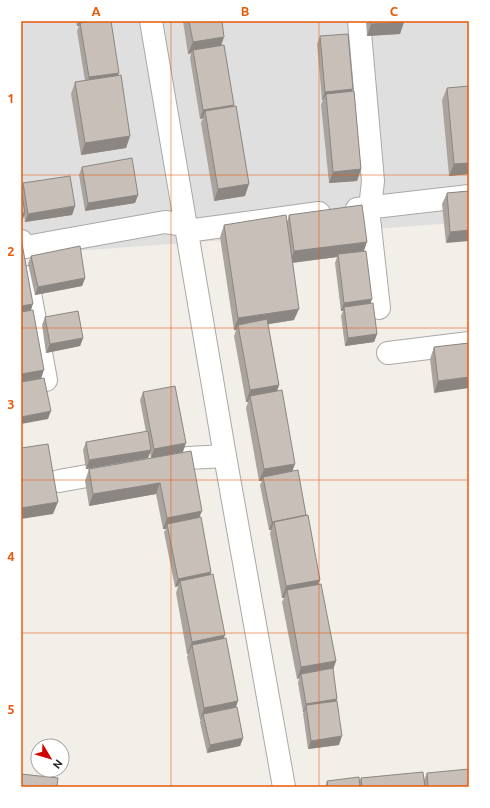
<svg xmlns="http://www.w3.org/2000/svg" width="490" height="808" viewBox="0 0 490 808" font-family="Ubuntu,sans-serif">
<style>
.residential{fill:#e0dfdf}
.lines{fill:none;stroke-linecap:round;stroke-linejoin:round}
.street-casing{stroke:#a9a9a9;stroke-width:24}
.street{stroke:#fff;stroke-width:22}
.wall{fill:#aba49e}
.shaded-wall{fill:#8b8681}
.building{fill:#c7bfb8;stroke:#8b8681}
.grid{fill:none;stroke:#e8590c;stroke-width:1;stroke-opacity:0.55}
.neatline{fill:none;stroke:#e8590c;stroke-width:1.5}
.grid-label{font-size:13px;text-anchor:middle;font-weight:bold;fill:#e8590c}
</style>
<rect width="100%" height="100%" fill="#f2efe9"/>
<path class="residential" d="M21 21H469V222L21 255Z"/>
<g class="lines">
<g class="street-casing">
<g id="street">
<path d="M151 21 225 456 284 787"/>
<path d="M359 21 373 181 369 218 379 308"/>
<path d="M357 209 469 196"/>
<path d="M187 231 319 213"/>
<path d="M21 241 26 247 165 222 186 225"/>
<path d="M27 277 46 380"/>
<path d="M388 353 469 343"/>
<path d="M163 463 188 458 225 456"/>
<path d="M59 481 115 471"/>
</g>
</g>
<use href="#street" class="street"/>
</g>
<g class="wall">
<path d="M76 21H111L118 76 130 136 126 148 81 155 71 94 75 82 85 81 77 31 79 26H77Z"/>
<path d="M183 21H222L221 45 233 106 245 196 214 201 201 123 203 118 200 119 190 58 191 53 188 54Z"/>
<path d="M366 21H404V22L400 34 367 36Z"/>
<path d="M320 36 352 91 361 169 357 181 329 183 321 105 323 100H322L317 44Z"/>
<path d="M469 86V174L449 176 442 100 447 88Z"/>
<path d="M82 167 138 195 135 203 85 211 79 175Z"/>
<path d="M23 183 75 206 72 215 25 222 24 215 21 224V189Z"/>
<path d="M469 191 446 243 442 204 447 193Z"/>
<path d="M289 215 364 251 371 304 377 334 374 342 345 346 341 316 343 311H341L335 263 337 257 292 263 294 320 268 324 279 385 277 391 292 472 336 661 333 670 337 699 336 701 339 745 308 749 303 713 304 712H303L298 683 299 678 297 679 282 602 284 598H282L270 533 271 530H269L260 485 262 481H259L246 408 248 402H246L234 336 236 330H234L220 237 224 225 287 222Z"/>
<path d="M31 256 85 278 82 286 35 295 28 264Z"/>
<path d="M45 317 83 338 80 346 46 353 42 325Z"/>
<path d="M469 343 434 393 430 359 434 347Z"/>
<path d="M143 392 183 452 151 458 150 453 148 458 86 469 83 450 86 442 146 432 140 400Z"/>
<path d="M191 451 199 518 211 572 210 575 224 638 236 707 243 738 240 746 207 753 200 722 201 719 200 720 187 657 188 654H187L176 593 178 586 175 587 164 532 166 529H163L156 494 89 506 85 481 89 469Z"/>
<path d="M427 773 469 787H325L327 781 359 783 361 778 424 780Z"/>
</g>
<g class="shaded-wall">
<path d="M79 21H103L80 23 79 26H77Z"/>
<path d="M404 22 400 34 367 36 371 24Z"/>
<path d="M224 37 220 49 193 50 191 53 188 54 193 42Z"/>
<path d="M119 73 116 81 86 86 89 77Z"/>
<path d="M353 89 350 97 326 94 323 100H322L325 92Z"/>
<path d="M234 105 231 113 205 111 203 118 200 119 203 110Z"/>
<path d="M130 136 126 148 81 155 85 143Z"/>
<path d="M469 163V174L449 176 454 164Z"/>
<path d="M361 169 357 181 329 183 333 172Z"/>
<path d="M249 184 245 196 214 201 218 189Z"/>
<path d="M138 195 135 203 85 211 88 203Z"/>
<path d="M75 206 72 215 25 222 28 214Z"/>
<path d="M21 213H25L21 224Z"/>
<path d="M469 230V241L446 243 450 232Z"/>
<path d="M367 242 363 254H338L337 257 290 263 294 251Z"/>
<path d="M85 278 82 286 35 295 38 287Z"/>
<path d="M372 299 369 308 344 307 343 311H341L344 303Z"/>
<path d="M33 304 29 316 21 317V306Z"/>
<path d="M299 309 294 320 239 329 238 325 236 330H234L238 318Z"/>
<path d="M377 334 374 342 345 346 348 338Z"/>
<path d="M83 338 80 346 46 353 50 344Z"/>
<path d="M44 370 40 382 21 385V374Z"/>
<path d="M469 377V388L434 393 438 381Z"/>
<path d="M279 385 275 397 250 396 248 402H246L250 390Z"/>
<path d="M51 411 48 419 21 424V417Z"/>
<path d="M186 443 183 452 151 458 154 449Z"/>
<path d="M151 450 148 458 86 469 89 460Z"/>
<path d="M295 464 291 475 263 477 262 481H259L264 469Z"/>
<path d="M160 483 156 494 89 506 93 494Z"/>
<path d="M58 502 53 514 21 519V508Z"/>
<path d="M202 511 197 523 167 524 166 529H163L167 518Z"/>
<path d="M306 515 274 522 271 530H269L272 522Z"/>
<path d="M211 572 208 580 180 581 178 586 175 587 178 579Z"/>
<path d="M320 580 316 591 287 590 284 598H282L286 586Z"/>
<path d="M225 635 221 647 192 645 188 654H187L192 642Z"/>
<path d="M336 661 332 672 301 674 299 678 297 679 301 667Z"/>
<path d="M337 699 334 708 306 705 304 712H303L306 704Z"/>
<path d="M238 701 234 713 203 714 201 719 200 720 204 708Z"/>
<path d="M342 736 339 745 308 749 311 741Z"/>
<path d="M243 738 240 746 207 753 210 745Z"/>
</g>
<g class="building">
<path d="M93 21H111L119 73 89 77 80 23Z"/>
<path d="M189 21H222L224 37 193 42Z"/>
<path d="M371 21H404V22L371 24Z"/>
<path d="M348 34 353 89 325 92 320 36Z"/>
<path d="M224 45 234 105 203 110 193 50Z"/>
<path d="M121 75 130 136 85 143 75 82Z"/>
<path d="M469 86V163L454 164 447 88Z"/>
<path d="M354 91 361 169 333 172 326 94Z"/>
<path d="M236 106 249 184 218 189 205 111Z"/>
<path d="M132 158 138 195 88 203 82 167Z"/>
<path d="M70 176 75 206 28 214 23 183Z"/>
<path d="M21 189 25 213H21Z"/>
<path d="M469 191V230L450 232 447 193Z"/>
<path d="M362 205 367 242 294 251 289 215Z"/>
<path d="M286 215 299 309 238 318 224 225Z"/>
<path d="M21 238 33 304 21 306Z"/>
<path d="M80 246 85 278 38 287 31 256Z"/>
<path d="M366 251 372 299 344 303 338 254Z"/>
<path d="M373 303 377 334 348 338 344 307Z"/>
<path d="M33 310 44 370 21 374V312Z"/>
<path d="M78 311 83 338 50 344 45 317Z"/>
<path d="M267 319 279 385 250 390 238 325Z"/>
<path d="M469 343V377L438 381 434 347Z"/>
<path d="M44 378 51 411 21 417V382Z"/>
<path d="M175 386 186 443 154 449 143 392Z"/>
<path d="M282 390 295 464 264 469 250 396Z"/>
<path d="M148 431 151 450 89 460 86 442Z"/>
<path d="M48 444 58 502 21 508V448Z"/>
<path d="M191 451 202 511 167 518 160 483 93 494 89 469Z"/>
<path d="M298 470 306 515 272 522 263 477Z"/>
<path d="M308 515 320 580 286 586 274 522Z"/>
<path d="M201 517 211 572 178 579 167 524Z"/>
<path d="M213 574 225 635 192 642 180 581Z"/>
<path d="M321 584 336 661 301 667 287 590Z"/>
<path d="M226 638 238 701 204 708 192 645Z"/>
<path d="M333 668 337 699 306 704 301 674Z"/>
<path d="M337 701 342 736 311 741 306 705Z"/>
<path d="M237 707 243 738 210 745 203 714Z"/>
<path d="M469 769V786L455 787H428L427 773Z"/>
<path d="M423 772 425 787H362L361 778Z"/>
<path d="M21 774 58 778 57 787H21Z"/>
<path d="M359 777 360 787H328L327 781Z"/>
</g>
<path class="grid" d="M171 21V787M319 21V787M21 175H469M21 328H469M21 480H469M21 633H469"/>
<rect width="490" height="808" fill="none" stroke="#ffffff" stroke-width="44"/>
<g transform="translate(50 758) rotate(128)"><circle r="19" fill="#ffffff" stroke="#a7a7a7"/>
<path d="M0-3L7 15L0 10L-7 15Z" fill="#d40000"/>
<text y="-6" font-size="11" font-weight="bold" text-anchor="middle" fill="#222222">N</text>
</g>
<rect x="22" y="22" width="446" height="764" class="neatline"/>
<g class="grid-label">
<text x="96" y="16">A</text>
<text x="245" y="16">B</text>
<text x="394" y="16">C</text>
<text x="11" y="103">1</text>
<text x="11" y="256">2</text>
<text x="11" y="409">3</text>
<text x="11" y="561">4</text>
<text x="11" y="714">5</text>
</g>
</svg>
